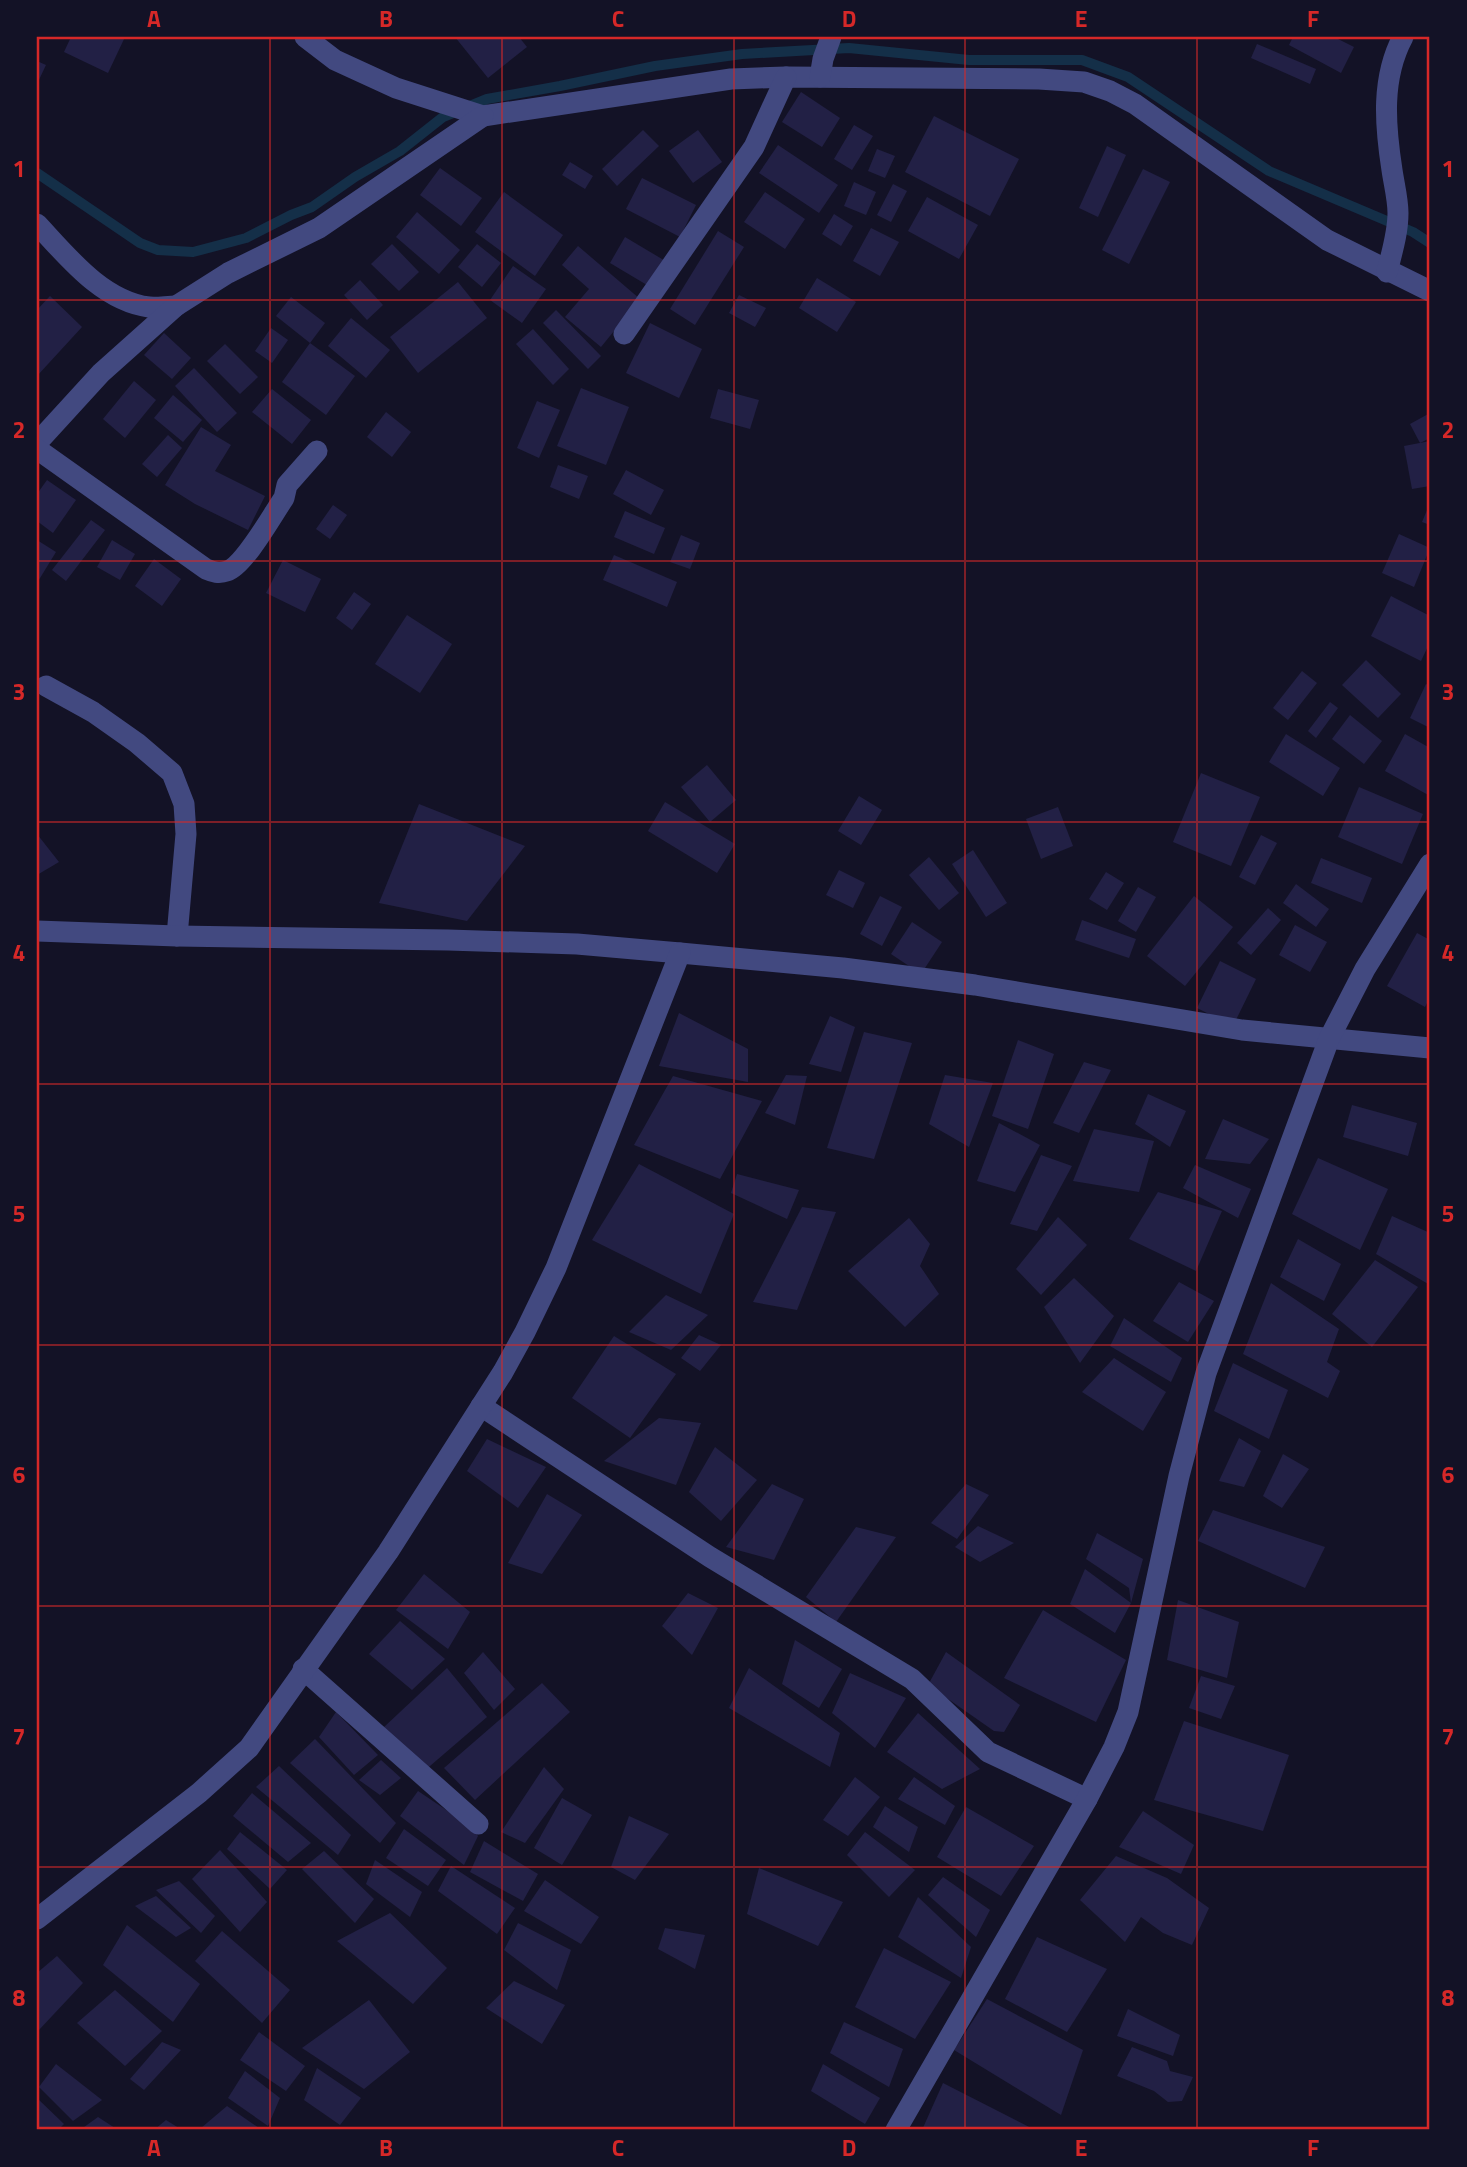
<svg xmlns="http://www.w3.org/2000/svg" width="1467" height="2167" viewBox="0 0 1467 2167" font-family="'Titillium Web',sans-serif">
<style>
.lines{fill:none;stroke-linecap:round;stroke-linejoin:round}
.stream{stroke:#142f48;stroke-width:10}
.building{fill:#222045}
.minor{stroke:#424980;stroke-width:21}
.grid{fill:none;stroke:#d62828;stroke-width:2;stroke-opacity:0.55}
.neatline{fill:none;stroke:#d62828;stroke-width:2.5}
.grid-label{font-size:23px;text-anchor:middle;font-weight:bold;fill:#d62828}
</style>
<rect width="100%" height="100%" fill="#131226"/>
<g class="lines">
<path class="stream" d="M37 173 140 243 158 250 193 252 246 238 291 215 312 207 355 177 400 151 443 117 487 99 560 86 655 66 742 54 849 48 969 60H1082L1128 77 1269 171 1413 232 1430 243"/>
</g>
<g class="building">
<path d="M71 37H125L108 73 64 52Z"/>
<path d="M455 37H519L527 47 488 78Z"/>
<path d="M1293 37H1334L1354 47 1341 73 1289 45Z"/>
<path d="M1257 44 1316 69 1310 84 1251 58Z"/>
<path d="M37 61 46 65 37 84Z"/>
<path d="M801 92 840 118 822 147 782 122Z"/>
<path d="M934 116 1019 159 990 216 905 172Z"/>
<path d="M854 125 873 136 852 170 834 159Z"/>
<path d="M643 130 659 146 617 186 602 169Z"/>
<path d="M698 130 722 162 693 183 669 151Z"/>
<path d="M778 145 838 185 819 213 759 173Z"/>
<path d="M1107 146 1126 155 1098 217 1079 208Z"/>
<path d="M877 149 895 156 885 178 868 171Z"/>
<path d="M570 162 593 176 585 189 562 175Z"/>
<path d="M440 168 482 198 461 226 420 195Z"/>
<path d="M1143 169 1170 182 1129 264 1102 250Z"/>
<path d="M642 178 696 205 680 237 626 209Z"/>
<path d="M854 182 876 192 866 215 844 206Z"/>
<path d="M893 184 907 191 891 222 877 215Z"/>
<path d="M504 192 563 235 535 276 475 232Z"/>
<path d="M765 192 805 219 785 249 744 222Z"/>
<path d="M927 197 978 225 959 259 908 231Z"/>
<path d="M417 212 460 250 439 274 396 237Z"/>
<path d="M834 214 853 226 841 246 822 234Z"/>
<path d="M871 228 899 242 880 276 853 261Z"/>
<path d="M718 231 744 247 695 325 670 309Z"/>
<path d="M625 237 667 262 652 288 610 263Z"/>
<path d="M392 244 419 272 399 291 371 264Z"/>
<path d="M477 244 501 263 482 287 458 267Z"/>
<path d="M578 246 640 299 601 347 565 317 589 289 562 265Z"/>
<path d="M513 266 546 289 522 323 490 300Z"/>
<path d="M817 278 856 302 837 332 799 308Z"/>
<path d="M360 280 383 305 367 320 344 295Z"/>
<path d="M458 282 487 318 418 373 390 337Z"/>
<path d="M739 295 766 308 755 327 729 313Z"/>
<path d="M50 296 82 327 37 376V310Z"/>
<path d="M291 297 325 323 310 343 276 316Z"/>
<path d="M556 310 601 356 588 369 543 323Z"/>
<path d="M351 318 390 350 366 378 328 346Z"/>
<path d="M650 323 702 349 679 398 626 373Z"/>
<path d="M271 328 288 340 272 363 255 351Z"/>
<path d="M533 329 569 369 553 385 516 344Z"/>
<path d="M164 333 191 358 172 379 144 355Z"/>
<path d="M310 343 355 376 326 415 282 382Z"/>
<path d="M225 344 258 377 240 394 207 361Z"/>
<path d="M194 368 237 413 217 432 175 386Z"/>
<path d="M134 381 156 400 125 438 103 419Z"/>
<path d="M581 388 629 407 606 465 557 446Z"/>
<path d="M272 389 311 420 292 444 252 412Z"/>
<path d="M718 389 759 400 750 429 710 418Z"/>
<path d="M173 395 202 420 183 442 154 418Z"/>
<path d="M537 401 560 410 539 458 517 448Z"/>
<path d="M386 412 411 432 392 457 367 437Z"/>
<path d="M1430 413V438L1420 443 1410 424Z"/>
<path d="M201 427 231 445 215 471 265 496 248 530 195 504 165 485Z"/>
<path d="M168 435 182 448 157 477 142 464Z"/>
<path d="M1430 441V486L1412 489 1404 446Z"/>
<path d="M558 465 588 476 579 499 550 487Z"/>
<path d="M626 470 664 490 651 515 613 494Z"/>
<path d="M47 480 76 500 53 533 37 521V494Z"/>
<path d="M1430 503V525L1422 522Z"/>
<path d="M333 505 347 515 330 539 316 529Z"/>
<path d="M625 511 665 528 654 554 614 537Z"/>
<path d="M91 520 105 530 66 581 52 570Z"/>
<path d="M1399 534 1430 548 1414 587 1382 573Z"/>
<path d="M681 535 700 543 690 569 670 562Z"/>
<path d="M37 540 56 552 37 583Z"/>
<path d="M112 540 135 554 120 580 97 567Z"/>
<path d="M614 555 677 582 667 607 603 580Z"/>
<path d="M154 559 181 579 162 606 135 586Z"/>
<path d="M283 560 321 579 305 612 266 593Z"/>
<path d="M354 592 371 604 352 630 336 618Z"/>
<path d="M1391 596 1430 616V642L1421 661 1371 636Z"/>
<path d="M407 615 452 644 420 693 375 664Z"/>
<path d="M1366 660 1401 694 1378 718 1342 685Z"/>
<path d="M1302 671 1317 683 1288 720 1273 708Z"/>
<path d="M1426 684 1430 686V728L1410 718Z"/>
<path d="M1330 702 1338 708 1316 738 1308 731Z"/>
<path d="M1350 715 1382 741 1364 764 1332 739Z"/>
<path d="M1286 734 1340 768 1323 796 1269 762Z"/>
<path d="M1405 734 1430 748V796L1385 771Z"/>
<path d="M707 765 736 800 710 822 681 787Z"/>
<path d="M1201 773 1260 797 1231 866 1173 842Z"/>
<path d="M1359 787 1423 814 1402 864 1338 837Z"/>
<path d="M859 796 882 810 861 845 838 831Z"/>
<path d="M665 802 735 844 717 873 648 831Z"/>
<path d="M419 804 525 846 467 921 379 903Z"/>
<path d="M1058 807 1073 846 1041 859 1026 819Z"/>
<path d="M37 834 59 862 37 875Z"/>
<path d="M1261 835 1277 843 1255 885 1239 877Z"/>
<path d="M973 850 1007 903 986 917 952 864Z"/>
<path d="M929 857 959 893 939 910 909 875Z"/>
<path d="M1321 858 1372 878 1362 903 1311 883Z"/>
<path d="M839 870 865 883 853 908 826 895Z"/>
<path d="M1106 872 1124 883 1107 910 1089 899Z"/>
<path d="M1296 884 1329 909 1316 927 1283 903Z"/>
<path d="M1138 887 1156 897 1136 932 1118 921Z"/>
<path d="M880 896 902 907 882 946 860 934Z"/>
<path d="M1194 896 1233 927 1185 986 1147 956Z"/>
<path d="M1268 908 1281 920 1251 955 1237 943Z"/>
<path d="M1082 920 1136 939 1129 958 1075 940Z"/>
<path d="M912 922 942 942 921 974 891 954Z"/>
<path d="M1295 925 1327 942 1310 972 1279 955Z"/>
<path d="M1417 933 1430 940V997L1425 1007 1387 986Z"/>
<path d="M1220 961 1256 979 1233 1026 1197 1008Z"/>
<path d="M679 1013 748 1049V1082L659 1066Z"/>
<path d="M830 1016 855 1027 841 1072 809 1064Z"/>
<path d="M864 1032 912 1043 874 1159 827 1148Z"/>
<path d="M1018 1040 1054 1054 1028 1129 992 1116Z"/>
<path d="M1084 1062 1111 1070 1079 1133 1053 1123Z"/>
<path d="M786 1075 807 1076 795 1125 765 1113Z"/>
<path d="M945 1075 993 1083 969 1147 929 1124Z"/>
<path d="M673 1076 762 1101 720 1179 634 1145Z"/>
<path d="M1148 1094 1186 1111 1170 1147 1135 1124Z"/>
<path d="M1352 1105 1417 1123 1408 1156 1343 1137Z"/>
<path d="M1223 1119 1269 1139 1250 1164 1205 1159Z"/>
<path d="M999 1123 1040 1145 1015 1192 977 1181Z"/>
<path d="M1094 1129 1154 1141 1139 1192 1073 1181Z"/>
<path d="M1041 1155 1072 1166 1037 1231 1010 1224Z"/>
<path d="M1318 1158 1388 1189 1360 1250 1292 1214Z"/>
<path d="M639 1164 734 1214 701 1294 592 1240Z"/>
<path d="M1195 1165 1251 1189 1238 1218 1183 1188Z"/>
<path d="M737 1174 799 1190 787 1219 731 1193Z"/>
<path d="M1158 1192 1222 1211 1196 1271 1129 1239Z"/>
<path d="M802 1207 836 1212 797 1310 753 1302Z"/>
<path d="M1392 1216 1430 1233V1285L1376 1254Z"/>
<path d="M1058 1217 1087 1245 1041 1295 1016 1269Z"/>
<path d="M909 1218 930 1244 920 1266 939 1294 905 1327 848 1271Z"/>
<path d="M1298 1239 1341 1264 1324 1301 1280 1277Z"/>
<path d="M1375 1260 1418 1287 1372 1347 1332 1314Z"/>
<path d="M1074 1278 1114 1316 1080 1363 1044 1307Z"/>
<path d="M1179 1282 1214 1301 1188 1342 1153 1321Z"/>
<path d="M1271 1283 1339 1329 1327 1362 1340 1371 1328 1398 1243 1354Z"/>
<path d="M666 1295 708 1315 671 1350 629 1332Z"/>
<path d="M1124 1318 1182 1358 1171 1382 1110 1346Z"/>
<path d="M699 1335 721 1345 700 1371 681 1358Z"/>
<path d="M614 1336 676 1374 630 1438 572 1398Z"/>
<path d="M1114 1358 1166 1392 1143 1431 1082 1392Z"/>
<path d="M1233 1363 1288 1390 1269 1439 1214 1411Z"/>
<path d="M659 1418 701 1423 676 1485 604 1461Z"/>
<path d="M1239 1438 1261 1451 1244 1487 1219 1481Z"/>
<path d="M487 1439 546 1467 518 1508 467 1471Z"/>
<path d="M715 1447 757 1480 721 1521 689 1492Z"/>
<path d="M1283 1454 1309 1469 1282 1508 1263 1496Z"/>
<path d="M772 1484 804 1499 774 1560 726 1547Z"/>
<path d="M966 1484 989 1495 957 1539 931 1523Z"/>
<path d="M547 1494 582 1515 542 1574 508 1563Z"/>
<path d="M1213 1510 1325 1547 1305 1588 1198 1541Z"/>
<path d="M978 1526 1014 1543 980 1562 955 1547Z"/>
<path d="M856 1527 896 1537 836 1622 806 1597Z"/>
<path d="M1097 1533 1143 1559 1131 1603 1129 1588 1086 1559Z"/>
<path d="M1085 1569 1131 1603 1115 1633 1070 1604Z"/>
<path d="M424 1574 470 1612 448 1649 396 1610Z"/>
<path d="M688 1593 718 1608 692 1655 662 1626Z"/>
<path d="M1178 1600 1239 1622 1227 1678 1167 1660Z"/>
<path d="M1043 1610 1126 1660 1096 1722 1004 1678Z"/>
<path d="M400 1621 445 1659 412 1690 369 1654Z"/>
<path d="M795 1640 842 1669 819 1708 782 1684Z"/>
<path d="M483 1652 515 1689 494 1710 464 1673Z"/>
<path d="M946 1652 1020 1705 1004 1732 994 1731 928 1685Z"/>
<path d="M447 1668 487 1717 423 1772 383 1728Z"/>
<path d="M749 1668 840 1733 830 1767 729 1708Z"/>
<path d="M850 1673 906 1698 875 1748 832 1713Z"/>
<path d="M1201 1676 1235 1686 1221 1719 1189 1708Z"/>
<path d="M542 1683 570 1712 475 1800 444 1768Z"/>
<path d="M336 1712 378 1755 354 1775 319 1737Z"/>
<path d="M918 1713 980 1769 942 1789 887 1752Z"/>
<path d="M1184 1721 1289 1755 1263 1831 1154 1800Z"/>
<path d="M315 1739 396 1823 380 1843 290 1763Z"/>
<path d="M381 1760 401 1778 380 1795 359 1780Z"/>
<path d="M279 1766 351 1835 338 1855 256 1787Z"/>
<path d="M544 1767 564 1789 525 1843 501 1832Z"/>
<path d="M855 1777 880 1797 848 1836 823 1820Z"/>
<path d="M914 1777 955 1806 945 1825 898 1799Z"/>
<path d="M418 1791 473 1828 478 1836 464 1865 400 1816Z"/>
<path d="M252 1793 311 1843 288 1862 233 1816Z"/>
<path d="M562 1798 592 1815 562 1865 534 1848Z"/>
<path d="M885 1806 918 1827 909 1852 873 1827Z"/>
<path d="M966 1807 1034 1846 1001 1896 937 1857Z"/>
<path d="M1143 1811 1194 1845 1181 1874 1119 1847Z"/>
<path d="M629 1816 669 1834 635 1880 611 1867Z"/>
<path d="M404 1829 446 1860 428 1886 386 1858Z"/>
<path d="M240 1832 287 1870 270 1889 227 1849Z"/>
<path d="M865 1832 915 1870 889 1897 847 1855Z"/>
<path d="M484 1841 538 1874 523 1901 470 1872Z"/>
<path d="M220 1850 267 1902 240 1932 192 1879Z"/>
<path d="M324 1851 374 1899 355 1923 302 1869Z"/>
<path d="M1116 1856 1167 1878 1209 1908 1192 1945 1163 1933 1141 1917 1125 1942 1080 1900Z"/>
<path d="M375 1860 422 1892 410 1917 366 1884Z"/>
<path d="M451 1866 515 1908 497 1934 438 1891Z"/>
<path d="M759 1868 843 1902 818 1946 747 1914Z"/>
<path d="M943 1877 990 1910 976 1937 928 1895Z"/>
<path d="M545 1880 599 1917 581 1944 524 1911Z"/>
<path d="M179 1881 215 1916 201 1933 156 1890Z"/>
<path d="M156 1896 191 1928 176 1937 135 1906Z"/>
<path d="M918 1897 971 1947 961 1978 898 1937Z"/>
<path d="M390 1913 447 1968 413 2004 337 1941Z"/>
<path d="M518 1923 571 1950 557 1990 504 1950Z"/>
<path d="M127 1925 200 1984 173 2022 103 1965Z"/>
<path d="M665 1928 705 1935 695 1969 658 1949Z"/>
<path d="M222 1931 290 1990 262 2023 195 1961Z"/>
<path d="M1037 1937 1107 1969 1067 2032 1005 1999Z"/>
<path d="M884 1948 951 1982 915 2039 855 2007Z"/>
<path d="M57 1956 83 1983 38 2031 37 1973Z"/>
<path d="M514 1981 565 2005 542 2044 486 2008Z"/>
<path d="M115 1990 162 2031 125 2066 77 2023Z"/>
<path d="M987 1999 1083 2050 1061 2115 954 2050Z"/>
<path d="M369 2000 410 2052 364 2089 302 2048Z"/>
<path d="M1128 2009 1180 2035 1173 2056 1117 2036Z"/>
<path d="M844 2022 903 2049 889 2087 830 2053Z"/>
<path d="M259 2032 305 2066 286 2091 240 2060Z"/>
<path d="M162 2042 181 2050 144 2090 130 2079Z"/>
<path d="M1132 2047 1167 2061 1170 2071 1193 2077 1182 2101 1168 2102 1154 2091 1117 2076Z"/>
<path d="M56 2064 102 2100 73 2121 39 2087Z"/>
<path d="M823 2064 880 2098 865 2124 811 2091Z"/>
<path d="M317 2068 361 2098 340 2125 304 2100Z"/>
<path d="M245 2071 280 2098 268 2126 228 2098Z"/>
<path d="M943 2083 1035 2130H922Z"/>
<path d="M37 2098 64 2124 58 2130H37Z"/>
<path d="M227 2106 262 2130 201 2128Z"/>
<path d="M98 2117 118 2130H80Z"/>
<path d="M166 2120 182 2130H154Z"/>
</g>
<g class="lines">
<g class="minor">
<path d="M305 37 335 60 396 88 483 116 731 79 786 77 1039 79 1084 82 1110 91 1135 104 1327 240 1430 291"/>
<path d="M820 77 823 59 831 37"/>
<path d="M37 224C67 256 102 301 149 307 157 308 167 306 176 306"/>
<path d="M1387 272C1392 252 1398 233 1398 213 1398 199 1394 184 1392 170 1385 125 1381 78 1403 37"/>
<path d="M624 334 754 147 786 77"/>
<path d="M37 443 101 373 176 306 228 273 319 228 483 116"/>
<path d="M37 449 206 569C213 572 219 574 227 571 244 566 273 514 284 498L287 485 317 451"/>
<path d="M46 686 93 712 137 743 172 773 184 804 186 834 177 936"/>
<path d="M37 931 177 936 448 940 577 944 680 953 843 968 975 985 1242 1030 1430 1048"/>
<path d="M481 1406 710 1557 912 1679 988 1752 1087 1799"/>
<path d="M303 1669 478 1824"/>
<path d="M37 1919 199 1793 249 1748 388 1552 503 1372 525 1332 556 1268 680 953"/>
<path d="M896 2130 1087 1799 1114 1747 1128 1712 1179 1476 1206 1373 1329 1039 1365 969 1430 864"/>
</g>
</g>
<path class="grid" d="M270 37V2130M502 37V2130M734 37V2130M965 37V2130M1197 37V2130M37 300H1430M37 561H1430M37 822H1430M37 1084H1430M37 1345H1430M37 1606H1430M37 1867H1430"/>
<rect width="1467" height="2167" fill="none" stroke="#131226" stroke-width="77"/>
<rect x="38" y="38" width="1390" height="2090" class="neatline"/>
<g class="grid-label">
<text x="154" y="27">A</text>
<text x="386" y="27">B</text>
<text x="618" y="27">C</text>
<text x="849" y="27">D</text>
<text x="1081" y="27">E</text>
<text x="1313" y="27">F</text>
<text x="19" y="177">1</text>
<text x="1448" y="177">1</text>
<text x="19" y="438">2</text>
<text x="1448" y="438">2</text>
<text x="19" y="700">3</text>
<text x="1448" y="700">3</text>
<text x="19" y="961">4</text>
<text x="1448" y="961">4</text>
<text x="19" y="1222">5</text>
<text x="1448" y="1222">5</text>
<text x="19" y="1483">6</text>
<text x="1448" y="1483">6</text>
<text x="19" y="1745">7</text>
<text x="1448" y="1745">7</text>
<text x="19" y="2006">8</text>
<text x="1448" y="2006">8</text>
<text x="154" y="2156">A</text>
<text x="386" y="2156">B</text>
<text x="618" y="2156">C</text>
<text x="849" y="2156">D</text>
<text x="1081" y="2156">E</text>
<text x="1313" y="2156">F</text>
</g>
</svg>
